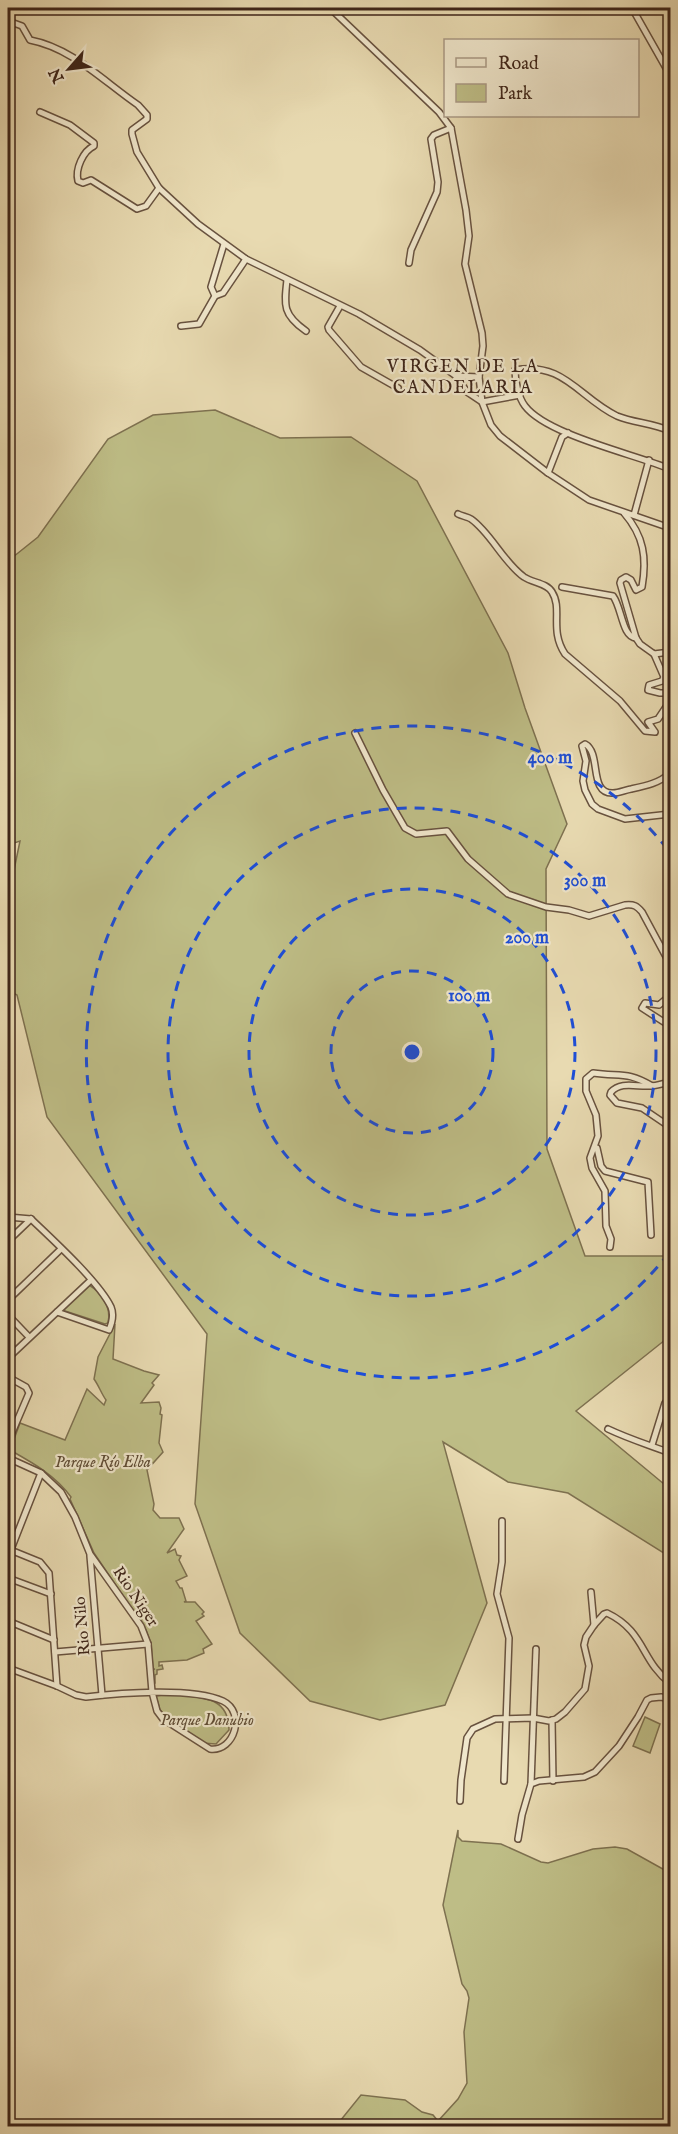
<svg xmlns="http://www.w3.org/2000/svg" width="678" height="2134" viewBox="0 0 678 2134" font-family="'IM FELL English',serif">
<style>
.green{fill:#bebd86;stroke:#7e7150;stroke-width:1.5}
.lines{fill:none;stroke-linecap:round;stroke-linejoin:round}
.minor-casing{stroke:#68523f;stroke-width:8}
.minor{stroke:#f0e7cc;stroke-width:5}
.ring{fill:none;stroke:#1d4ed8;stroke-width:3;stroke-dasharray:10 8}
.labels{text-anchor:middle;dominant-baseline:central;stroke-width:4.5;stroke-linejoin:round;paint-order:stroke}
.park-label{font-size:16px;font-style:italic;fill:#5e4b34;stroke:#f0e7cc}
.street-label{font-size:16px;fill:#3e2519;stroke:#f0e7cc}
.neighbourhood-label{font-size:18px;letter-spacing:1.5px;fill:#3e2519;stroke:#f0e7cc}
.centre{fill:#1d4ed8;stroke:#f0e7cc;stroke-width:3}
.ring-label{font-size:18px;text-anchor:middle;font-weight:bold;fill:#1d4ed8;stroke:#f0e7cc;stroke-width:4.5;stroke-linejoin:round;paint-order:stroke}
</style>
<rect width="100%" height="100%" fill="#e8dab1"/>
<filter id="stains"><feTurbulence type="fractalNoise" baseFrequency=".00333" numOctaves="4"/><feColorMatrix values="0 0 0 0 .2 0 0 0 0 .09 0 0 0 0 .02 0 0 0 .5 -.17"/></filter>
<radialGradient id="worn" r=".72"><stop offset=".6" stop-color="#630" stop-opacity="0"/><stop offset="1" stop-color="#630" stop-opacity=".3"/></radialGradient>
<g class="green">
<path d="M215 410 280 438 351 437 417 481 508 653 525 708 567 824 546 869 547 1149 585 1256H670V1336L576 1411 670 1489V1557L568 1493 508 1482 443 1442 487 1603 445 1705 380 1720 310 1701 240 1633 195 1504 207 1334 47 1117 17 995 13 993 8 998V962H9L8 954V899L20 841 8 845V561L38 537 108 439 153 415Z"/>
<path d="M89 1285C101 1292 112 1308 108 1323L105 1324 62 1310Z"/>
<path d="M115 1324 113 1359 144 1371 159 1375 152 1383 154 1385 141 1403 159 1402 161 1408 160 1414 162 1415 159 1443 163 1452 147 1470 154 1504 153 1510 160 1518H179L184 1529 167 1553 175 1549 177 1555 181 1556 179 1560 187 1576 176 1581 180 1588H182L186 1601 184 1602H195L204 1612 202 1614 204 1616 196 1621 212 1644 203 1649 204 1653 187 1660 159 1662V1666L162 1665 163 1669 157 1670V1674L155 1675V1683H153L152 1670 155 1669H153L151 1644 146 1630 94 1553 70 1499 71 1497C55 1475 33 1463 10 1450L20 1423 65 1440 87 1389 104 1405 106 1400C101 1393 99 1386 94 1379L98 1357Z"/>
<path d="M170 1694C198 1698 229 1694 229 1730L216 1744 202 1743 167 1717 160 1710 156 1696Z"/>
<path d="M645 1717 660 1724 650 1753 633 1746Z"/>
<path d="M458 1830V1837L462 1841 501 1844 541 1862 548 1863 593 1849 615 1847 627 1849 670 1873V2126H336L361 2095 405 2100 422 2112 433 2115 438 2121 458 2099 467 2083 464 2032 469 1998 467 1991 462 1984 443 1905Z"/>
</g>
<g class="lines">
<g class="minor-casing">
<g id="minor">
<path d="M330 8 439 112 451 128 466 210 469 236 465 264 482 333 483 346 479 377 482 402 520 395"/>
<path d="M632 8 670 75"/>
<path d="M8 21 22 26 30 40C72 48 103 81 138 105L147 115V119L132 130V134L137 152 159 188 198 224 246 259 359 314 420 350 456 376 467 392 482 402 491 425 500 436 548 473 589 500 670 528"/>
<path d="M40 112 70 125 94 143V146C83 151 75 169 78 181L83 183 91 180 137 209 146 206 159 188"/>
<path d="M409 263 411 250 437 192 438 182 431 139 434 135 451 128"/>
<path d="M287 280C284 306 283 315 306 331"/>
<path d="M215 296 223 293 246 259"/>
<path d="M340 306 328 327 329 330 361 367 398 388"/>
<path d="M181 326 199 324 215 296 211 287 224 244"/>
<path d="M456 376 479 377"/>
<path d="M670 431C653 423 634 423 617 416 579 398 564 361 515 370 515 380 518 397 525 406 547 435 634 454 670 469"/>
<path d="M548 473 562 437 568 433"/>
<path d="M624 513C644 536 647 558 642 587L636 590 631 580 626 577 621 580 620 583 636 638 640 644 654 654 670 652"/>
<path d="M458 514C462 516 468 517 471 519 491 533 503 562 524 577 533 583 547 583 552 592 563 609 549 630 565 654L620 701 645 731 655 732 648 722 658 719 670 701"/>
<path d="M634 515 649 460"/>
<path d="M562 587 613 596C622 608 622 637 636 638"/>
<path d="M654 654 664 677 662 681 649 685 648 690 660 693H670"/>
<path d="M355 733 383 790 405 828 416 834 447 831 468 859 508 894 546 907 569 910 589 916 625 905C634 904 637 906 642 912L670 964"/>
<path d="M670 773C660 783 645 786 631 789 625 790 619 793 613 793 588 794 602 753 585 744L582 746 586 761 583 781 585 790 592 804 598 809 625 819 670 814"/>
<path d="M670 992 666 999 659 1005 645 1003 642 1008 670 1026"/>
<path d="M670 1082C664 1083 657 1086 650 1086 636 1087 621 1081 611 1092L610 1095 617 1103 642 1108 670 1127"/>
<path d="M597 1148 601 1166 605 1171 648 1182 651 1235"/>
<path d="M8 1217 31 1219"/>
<path d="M31 1219C52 1239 99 1282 111 1307 114 1314 112 1323 109 1330L57 1312"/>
<path d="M8 1241 31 1219"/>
<path d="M610 1247 611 1239 606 1226 605 1191 592 1168 590 1158 598 1136 596 1115 586 1091V1079L593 1073C620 1077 627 1071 652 1086"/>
<path d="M8 1300 61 1249"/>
<path d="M8 1315 29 1337"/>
<path d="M8 1358 91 1280"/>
<path d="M8 1377 26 1387 29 1393 8 1442"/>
<path d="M608 1429C629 1439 649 1445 670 1453"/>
<path d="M652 1445 665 1403"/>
<path d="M8 1458 41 1473 61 1492 75 1517 90 1554 141 1626 148 1644 152 1692 157 1711 163 1719 210 1749C235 1752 246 1712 223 1701 192 1687 120 1693 86 1697L76 1695 57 1686 8 1668"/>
<path d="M502 1521V1562L497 1594 509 1638 504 1781"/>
<path d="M8 1549 40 1562 49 1573 57 1686"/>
<path d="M90 1556 102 1695"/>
<path d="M8 1557 41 1473"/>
<path d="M8 1578 51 1594"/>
<path d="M591 1592 594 1625"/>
<path d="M8 1621 54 1640"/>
<path d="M55 1652 148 1644"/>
<path d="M552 1720 553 1781"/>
<path d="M531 1784 536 1649"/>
<path d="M460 1801 461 1780 467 1738 473 1729 495 1719 533 1718 549 1721 556 1719 565 1712 585 1689 589 1666 584 1645 586 1637 594 1625 604 1614 607 1613C645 1631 641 1661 670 1683"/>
<path d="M518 1839 522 1815 531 1784 539 1781 584 1777 595 1772 619 1746 638 1717 647 1700 651 1698 661 1697 670 1699"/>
</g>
</g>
<use href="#minor" class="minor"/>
</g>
<g class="ring">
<circle cx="412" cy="1052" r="81"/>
<circle cx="412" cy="1052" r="163"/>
<circle cx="412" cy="1052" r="244"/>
<path d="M669 1253A326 326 0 1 1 669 851"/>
</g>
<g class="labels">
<g class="park-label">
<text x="103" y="1463">Parque Río Elba</text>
<text x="207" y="1721">Parque Danubio</text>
</g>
<g class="street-label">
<text transform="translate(135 1597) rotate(56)">Rio Niger</text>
<text transform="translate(83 1626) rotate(-95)">Rio Nilo</text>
</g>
<g class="neighbourhood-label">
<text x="463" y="367">VIRGEN DE LA<tspan x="463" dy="21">CANDELARIA</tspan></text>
</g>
</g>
<circle cx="412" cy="1052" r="9" class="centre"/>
<g class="ring-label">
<text x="550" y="763">400 m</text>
<text x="585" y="886">300 m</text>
<text x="527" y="943">200 m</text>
<text x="469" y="1001">100 m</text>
</g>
<rect width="678" height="2134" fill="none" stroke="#e8dab1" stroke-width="30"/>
<rect x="9" y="9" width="660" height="2116" fill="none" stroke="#3e2519" stroke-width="3"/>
<rect x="15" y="15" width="648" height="2104" fill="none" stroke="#3e2519" stroke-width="1.5"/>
<rect x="444" y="39" width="195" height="78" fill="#f0e7cc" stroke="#a99984" stroke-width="1.5"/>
<rect x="456" y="58" width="30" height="9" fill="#f0e7cc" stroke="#a99984" stroke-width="1.5"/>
<text x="498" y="69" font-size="18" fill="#3e2519">Road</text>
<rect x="456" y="84" width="30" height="18" fill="#bebd86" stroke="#a99984" stroke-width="1.5"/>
<text x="498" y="99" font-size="18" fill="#3e2519">Park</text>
<g transform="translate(69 69) rotate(242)" stroke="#f0e7cc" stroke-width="4.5" paint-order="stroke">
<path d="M0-4.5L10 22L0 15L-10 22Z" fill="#3e2519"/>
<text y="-9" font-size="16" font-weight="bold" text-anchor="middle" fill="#3e2519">N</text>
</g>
<rect width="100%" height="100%" filter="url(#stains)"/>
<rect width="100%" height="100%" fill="url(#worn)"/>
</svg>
